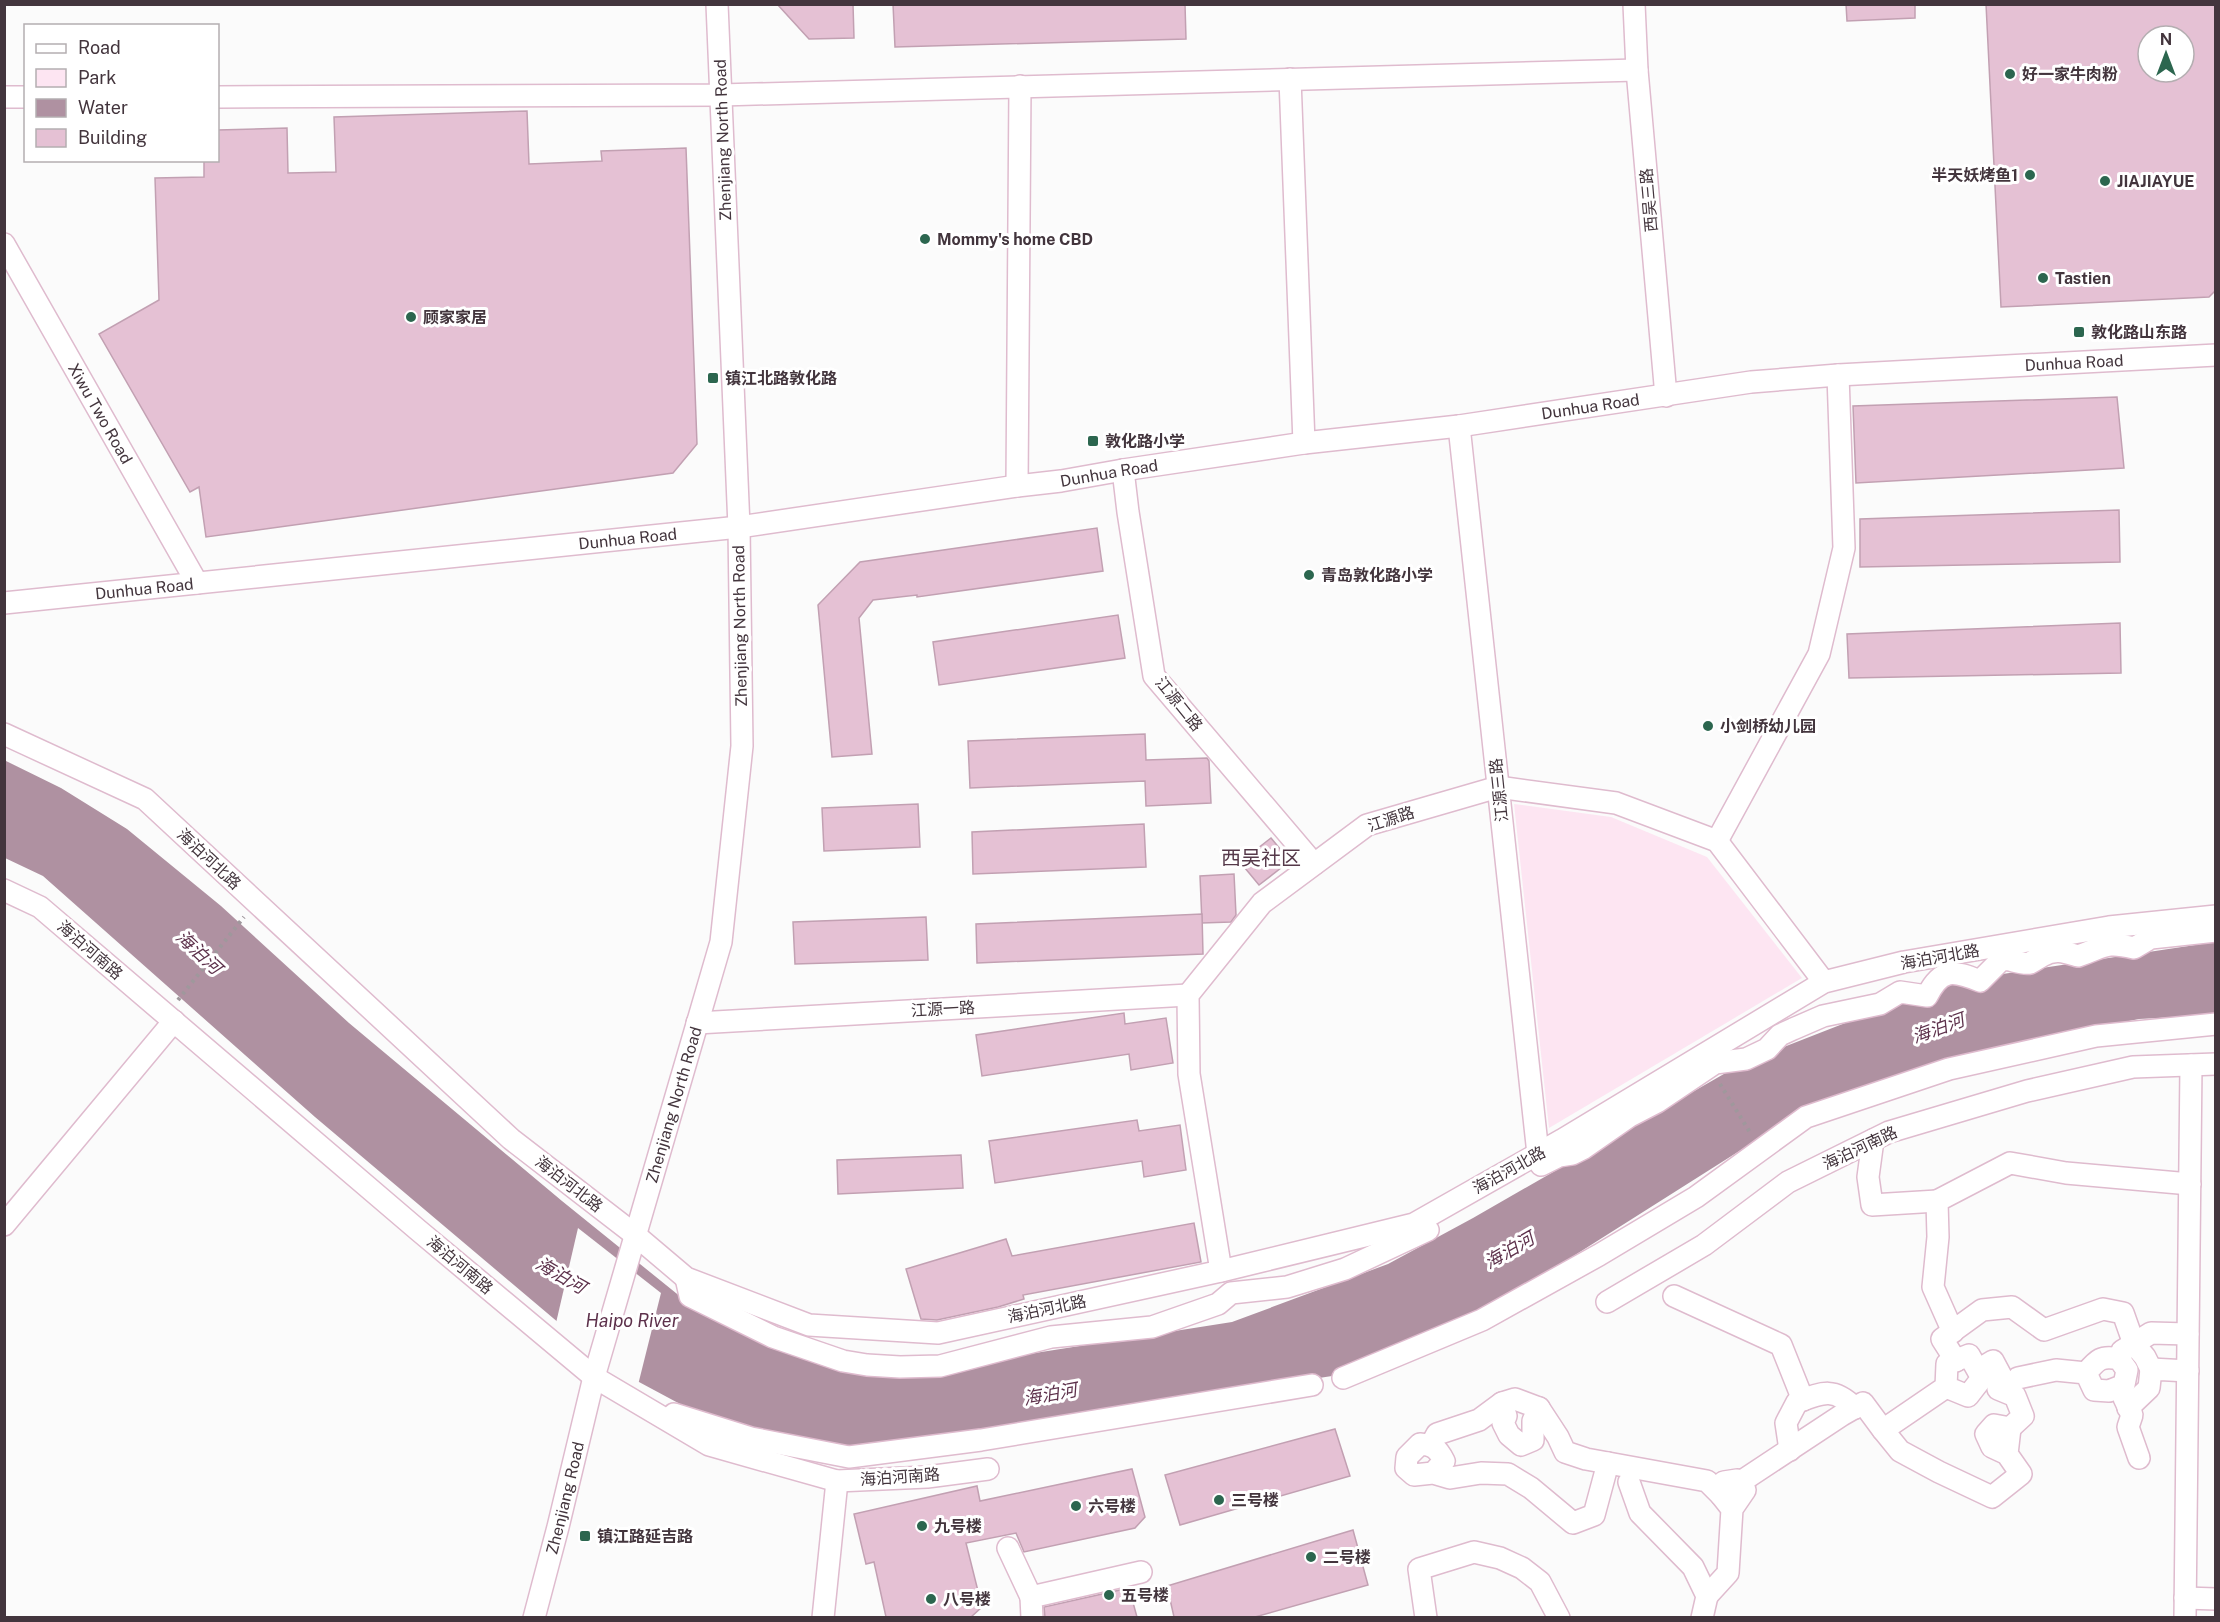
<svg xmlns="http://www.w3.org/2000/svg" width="2220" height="1622" viewBox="0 0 2220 1622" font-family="'Public Sans','Noto Sans SC',sans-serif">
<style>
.green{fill:#fde5f2}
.water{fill:#af91a1}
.pier{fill:#fbfbfb}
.building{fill:#e5c1d4;stroke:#c2a0b2;stroke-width:1.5;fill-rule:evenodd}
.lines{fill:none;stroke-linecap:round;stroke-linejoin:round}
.minor-casing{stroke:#dfbbce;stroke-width:24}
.path{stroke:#9f989c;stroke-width:4;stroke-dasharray:3 4.5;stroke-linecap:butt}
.minor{stroke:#fff;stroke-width:21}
.poi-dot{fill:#2c664f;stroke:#fff;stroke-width:2}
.labels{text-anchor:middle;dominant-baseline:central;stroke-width:6;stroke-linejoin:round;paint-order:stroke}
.poi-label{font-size:16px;font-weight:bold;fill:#43353d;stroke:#fff;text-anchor:start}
.street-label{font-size:16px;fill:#43353d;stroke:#fff}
.water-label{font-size:18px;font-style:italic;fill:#5d314b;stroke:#fff}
.quarter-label{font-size:20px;fill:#56394a;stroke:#fff}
</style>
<rect width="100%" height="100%" fill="#fbfbfb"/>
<path class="green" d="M1514 804 1611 817 1707 857 1802 978 1549 1128Z"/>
<path class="water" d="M4 760 61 788 127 829 221 906 349 1023 562 1201 692 1306 823 1357 991 1360 1232 1322 1388 1264 1473 1218 1743 1063 1950 982 2215 942V1015L2139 1019 1970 1053 1815 1103 1482 1314 1332 1376 848 1450 759 1436 695 1412 611 1367 315 1117 43 876 5 858Z"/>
<path class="pier" d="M578 1228 661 1293 638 1385 609 1370 556 1323Z"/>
<g class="building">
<path d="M777 4H853L854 38 809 39Z"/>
<path d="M893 4H1185L1186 39 895 47Z"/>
<path d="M1846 4H1915V18L1847 21Z"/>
<path d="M1986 4H2216V290L2209 297 2001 307ZM2148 36H2184V72H2148Z"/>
<path d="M527 111 529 164 602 161 601 151 686 148 697 444 673 473 206 537 199 487 190 492 99 334 159 300 155 178 204 177V160H218V130L287 128 288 173 336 172 334 117Z"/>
<path d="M2117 397 2124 468 1856 483 1853 406Z"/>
<path d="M2119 510 2120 562 1860 567V519Z"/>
<path d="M1097 528 1103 571 917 597V595L873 600 859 618 872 754 832 757 818 605 860 562Z"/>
<path d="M1118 615 1125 658 939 685 933 642Z"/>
<path d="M2120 623 2121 673 1849 678 1847 634Z"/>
<path d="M1145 734 1146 760 1207 758 1209 761 1211 803 1146 806 1145 781 970 788 968 741Z"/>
<path d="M918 804 920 847 824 851 822 808Z"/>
<path d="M1144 824 1146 867 973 874 972 832Z"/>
<path d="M1271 838 1290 861 1259 885 1240 862Z"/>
<path d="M1234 874 1236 915 1231 922 1202 923 1200 876Z"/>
<path d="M1202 914 1203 954 977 963 976 924Z"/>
<path d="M926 917 928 960 795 964 793 922Z"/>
<path d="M1124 1013 1125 1024 1166 1018 1173 1063 1131 1070 1129 1054 982 1076 976 1035Z"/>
<path d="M1137 1120 1139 1131 1180 1125 1186 1170 1144 1177 1142 1161 995 1183 989 1141Z"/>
<path d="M961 1155 963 1188 838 1194 837 1160Z"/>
<path d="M1194 1223 1201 1262 1023 1295 1024 1299 998 1307 937 1320 921 1319 906 1269 1006 1239 1012 1256Z"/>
<path d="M1335 1429 1350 1476 1180 1525 1165 1475Z"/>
<path d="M1132 1469 1145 1517 1135 1528 1024 1552 1016 1533 966 1543 982 1607 971 1617H886L874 1562 866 1564 854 1514 977 1486 980 1501Z"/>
<path d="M1353 1530 1368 1585 1255 1617H1174L1167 1586Z"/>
<path d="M1129 1588 1137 1617H1045L1044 1607Z"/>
</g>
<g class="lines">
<g class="minor-casing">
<g id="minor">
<path d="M1634 4 1637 70 1666 396"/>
<path d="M1290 79 1304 443"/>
<path d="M4 97H26"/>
<path d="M218 97 721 95 1637 70"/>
<path id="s1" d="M4 244 197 583"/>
<path d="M1459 426 1538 1154"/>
<path d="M1123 470 1128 512 1154 676 1314 864"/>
<path d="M1017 486 1020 86"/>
<path id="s2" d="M4 603 739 527 1017 486 1061 481 1123 470 1304 443 1459 426 1751 382 1838 375 2216 355"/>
<path d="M4 734 145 799 511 1139 634 1234 686 1278 809 1325 938 1333 1221 1271 1414 1224 1562 1140 1824 982 1904 962 2109 927 2216 916"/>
<path d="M1717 841 1819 654 1844 548 1838 375"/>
<path d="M4 890 40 907 418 1230 594 1377 709 1445 837 1481 927 1477 988 1469"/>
<path d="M697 1023 1188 995"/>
<path d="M1873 1140 1868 1177 1872 1205 1937 1201"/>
<path d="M1541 1165 1559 1156 1572 1154 1584 1148 1630 1116 1657 1102 1715 1063 1746 1059 1767 1049 1780 1035 1793 1029 1823 1016 1880 1004 1900 992 1927 996C1941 968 1953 970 1980 981L2002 959C2011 959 2022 965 2030 963 2034 961 2038 958 2042 956 2055 948 2065 952 2078 956 2105 947 2104 941 2134 948L2151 938 2216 931"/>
<path d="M4 1225 174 1021"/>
<path d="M1221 1271 1189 1074 1188 995 1262 903 1367 825 1498 787 1616 803 1717 841 1824 982"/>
<path d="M686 1278 690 1296 773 1337 843 1361 867 1365 900 1367 940 1366 1051 1337 1152 1327 1218 1304 1231 1293 1287 1287 1345 1269 1428 1230"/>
<path d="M1674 1296 1781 1345 1803 1400"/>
<path d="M1607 1302 1704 1245 1788 1182 1889 1132 2027 1091 2133 1067 2216 1064"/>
<path d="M1953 1332 1933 1287 1938 1237 1937 1201 2010 1163 2066 1173 2190 1184"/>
<path d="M2122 1351 2151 1333 2188 1334"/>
<path d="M1956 1361 1942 1339 1982 1310 2012 1307 2044 1330 2103 1309 2123 1313 2134 1344 2145 1357 2151 1369"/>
<path d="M1978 1370 1993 1361 2001 1376 1998 1389 2015 1396 2023 1416 2010 1428"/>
<path d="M1343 1378 1482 1320 1599 1255 1696 1197 1806 1117 1949 1069 2096 1036 2216 1024"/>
<path d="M2018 1378 2056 1370 2086 1373 2094 1390 2109 1391 2124 1385 2127 1370 2119 1359C2101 1355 2097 1360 2086 1373"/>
<path d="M2124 1398 2132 1415 2128 1427 2139 1458"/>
<path d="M1502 1403 1506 1416 1503 1423 1509 1435 1521 1445 1533 1440V1421L1539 1408"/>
<path d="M2128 1408 2149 1388 2151 1369 2188 1371"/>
<path d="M674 1414 751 1438 849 1457 981 1440 1312 1385"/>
<path d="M1883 1430 1900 1451 1939 1472 1992 1497 2021 1474 2007 1454 1992 1447 1986 1434 1994 1425 2010 1428 2007 1454"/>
<path d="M1431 1445 1437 1434 1479 1420 1502 1403 1515 1399 1539 1408 1558 1437 1565 1452 1586 1459 1608 1463"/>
<path d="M1790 1450 1786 1423 1797 1402C1823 1392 1834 1387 1855 1408"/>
<path d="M1433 1473 1444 1461C1438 1449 1434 1445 1420 1444L1407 1457 1406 1468 1414 1475 1433 1473 1450 1478 1481 1473 1508 1474 1531 1488 1573 1523 1594 1515 1608 1463 1707 1481 1721 1495"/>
<path d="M1629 1482 1640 1513 1693 1567 1707 1596 1702 1618"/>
<path d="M1739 1483 1842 1415 1863 1403 1883 1430 1946 1387 1947 1364 1969 1355 1982 1378 1968 1396 1946 1387"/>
<path d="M1008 1548 1031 1597"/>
<path d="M1707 1596 1728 1573 1732 1509 1721 1495 1724 1482 1737 1480 1745 1490 1732 1509"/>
<path d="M2185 1598 2216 1599"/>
<path id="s3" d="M534 1618 558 1527 594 1377 721 942 742 746 739 527 717 4"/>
<path d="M823 1618 837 1481"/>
<path d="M1032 1618 1031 1597 1141 1572"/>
<path d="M1426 1618 1419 1569 1474 1552 1500 1558 1522 1568 1540 1582 1559 1618"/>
<path d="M2185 1618 2191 1065"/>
</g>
</g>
<g class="path">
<path d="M178 1000 244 917"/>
<path d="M1720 1084 1751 1134"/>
</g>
<use href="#minor" class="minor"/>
</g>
<g class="poi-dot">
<circle cx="2010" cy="74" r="6"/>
<circle cx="2030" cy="175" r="6"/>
<circle cx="2105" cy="181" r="6"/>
<circle cx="925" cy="239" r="6"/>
<circle cx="2043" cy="278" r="6"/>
<circle cx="411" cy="317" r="6"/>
<rect x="2073" y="326" width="12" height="12" rx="3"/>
<rect x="707" y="372" width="12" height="12" rx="3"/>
<rect x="1087" y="435" width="12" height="12" rx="3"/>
<circle cx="1309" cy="575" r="6"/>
<circle cx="1708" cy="726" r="6"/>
<circle cx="1219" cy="1500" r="6"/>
<circle cx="1076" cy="1506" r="6"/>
<circle cx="922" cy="1526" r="6"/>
<rect x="579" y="1530" width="12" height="12" rx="3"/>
<circle cx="1311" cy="1557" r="6"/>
<circle cx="1109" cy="1595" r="6"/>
<circle cx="931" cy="1599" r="6"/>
</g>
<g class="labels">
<g class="poi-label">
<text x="2022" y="74">好一家牛肉粉</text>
<text x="2018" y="175" text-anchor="end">半天妖烤鱼1</text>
<text x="2117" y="181">JIAJIAYUE</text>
<text x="937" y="239">Mommy's home CBD</text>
<text x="2055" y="278">Tastien</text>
<text x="423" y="317">顾家家居</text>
<text x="2091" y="332">敦化路山东路</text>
<text x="725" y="378">镇江北路敦化路</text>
<text x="1105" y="441">敦化路小学</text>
<text x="1321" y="575">青岛敦化路小学</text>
<text x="1720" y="726">小剑桥幼儿园</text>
<text x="1231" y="1500">三号楼</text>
<text x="1088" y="1506">六号楼</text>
<text x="934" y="1526">九号楼</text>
<text x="597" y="1536">镇江路延吉路</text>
<text x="1323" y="1557">二号楼</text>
<text x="1121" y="1595">五号楼</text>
<text x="943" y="1599">八号楼</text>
</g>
<g class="street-label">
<text transform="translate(723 140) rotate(-92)">Zhenjiang North Road</text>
<text transform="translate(1649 200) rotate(-95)">西吴三路</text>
<text stroke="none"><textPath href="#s2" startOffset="2085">Dunhua Road</textPath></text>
<text stroke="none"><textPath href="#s2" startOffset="1599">Dunhua Road</textPath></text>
<text stroke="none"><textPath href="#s1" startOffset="195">Xiwu Two Road</textPath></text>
<text stroke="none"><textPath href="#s2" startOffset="1113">Dunhua Road</textPath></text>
<text stroke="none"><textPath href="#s2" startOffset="627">Dunhua Road</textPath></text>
<text stroke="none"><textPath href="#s2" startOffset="141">Dunhua Road</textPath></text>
<text transform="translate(740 626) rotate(-91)">Zhenjiang North Road</text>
<text transform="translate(1179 704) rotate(51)">江源二路</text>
<text transform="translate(1499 790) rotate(-96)">江源三路</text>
<text transform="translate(1391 819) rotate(-18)">江源路</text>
<text transform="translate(209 859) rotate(43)">海泊河北路</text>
<text transform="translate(90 950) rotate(41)">海泊河南路</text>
<text transform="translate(1940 957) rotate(-10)">海泊河北路</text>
<text transform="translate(943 1009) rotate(-3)">江源一路</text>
<text stroke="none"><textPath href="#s3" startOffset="532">Zhenjiang North Road</textPath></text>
<text transform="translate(1860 1148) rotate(-25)">海泊河南路</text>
<text transform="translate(1509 1170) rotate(-29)">海泊河北路</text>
<text transform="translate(569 1184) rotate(38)">海泊河北路</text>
<text transform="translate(460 1265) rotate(40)">海泊河南路</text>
<text transform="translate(1047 1309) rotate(-12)">海泊河北路</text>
<text transform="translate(900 1477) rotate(-4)">海泊河南路</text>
<text stroke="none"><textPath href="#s3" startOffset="124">Zhenjiang Road</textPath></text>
</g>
<g class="water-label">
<text transform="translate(199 952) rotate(43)">海泊河</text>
<text transform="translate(1938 1028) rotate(-20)">海泊河</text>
<text transform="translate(1509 1250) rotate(-30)">海泊河</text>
<text transform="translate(561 1275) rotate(30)">海泊河</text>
<text x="632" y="1320">Haipo River</text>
<text transform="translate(1050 1394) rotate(-10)">海泊河</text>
</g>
<g class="quarter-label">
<text x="1261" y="858">西吴社区</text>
</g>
</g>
<rect width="2220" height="1622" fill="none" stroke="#43353d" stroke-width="12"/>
<rect x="24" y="24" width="195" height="138" fill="#ffffff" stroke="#b4aeb1" stroke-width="1.5"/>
<rect x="36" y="44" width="30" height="9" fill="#ffffff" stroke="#b4aeb1" stroke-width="1.5"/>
<text x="78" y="54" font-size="18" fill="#43353d">Road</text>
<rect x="36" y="69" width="30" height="18" fill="#fde5f2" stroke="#b4aeb1" stroke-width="1.5"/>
<text x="78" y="84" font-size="18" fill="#43353d">Park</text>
<rect x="36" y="99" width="30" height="18" fill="#af91a1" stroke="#b4aeb1" stroke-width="1.5"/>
<text x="78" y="114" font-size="18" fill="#43353d">Water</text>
<rect x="36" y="129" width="30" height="18" fill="#e5c1d4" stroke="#b4aeb1" stroke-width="1.5"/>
<text x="78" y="144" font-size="18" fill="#43353d">Building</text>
<g transform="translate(2166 54)"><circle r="28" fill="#ffffff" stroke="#b4aeb1" stroke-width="1.5"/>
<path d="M0-4.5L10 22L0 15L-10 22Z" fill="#2c664f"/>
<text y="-9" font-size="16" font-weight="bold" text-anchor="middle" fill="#43353d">N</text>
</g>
</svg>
